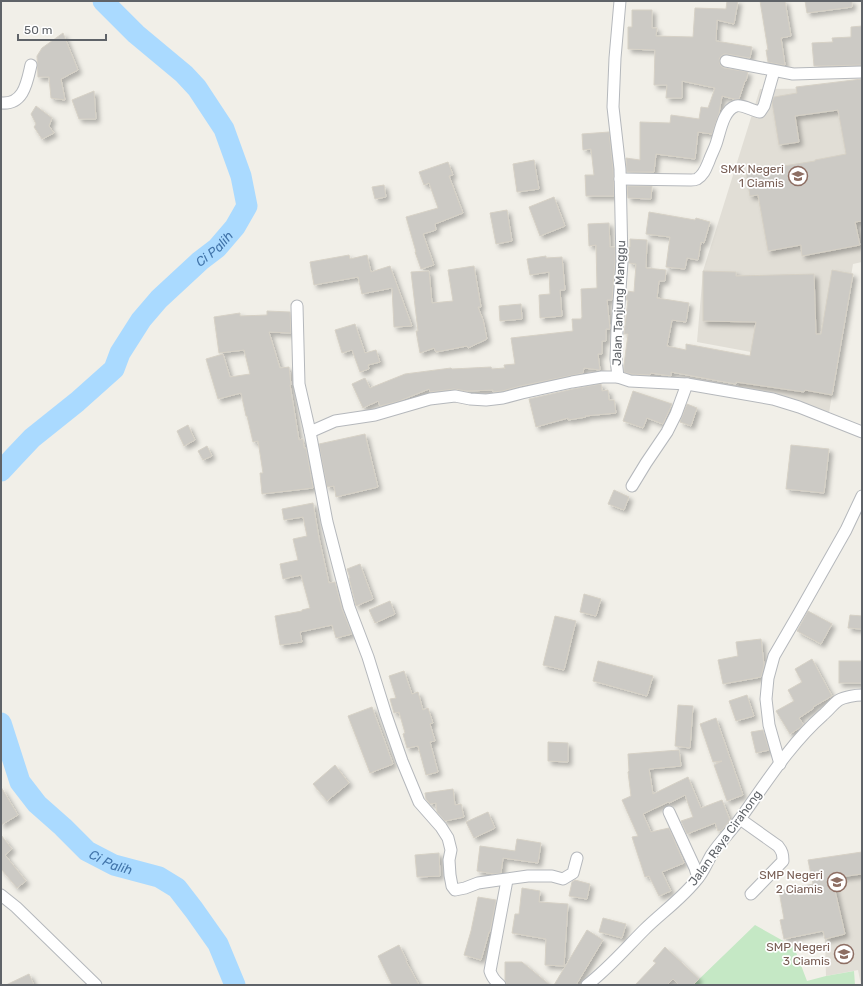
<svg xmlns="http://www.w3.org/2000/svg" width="863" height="986" viewBox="0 0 863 986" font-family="Rubik,sans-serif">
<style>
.education{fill:#e1ded6}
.green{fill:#c5e8c5}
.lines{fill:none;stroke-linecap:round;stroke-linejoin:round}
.river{stroke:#aadaff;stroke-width:21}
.building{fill:#cccac5;stroke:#d6d1c6;filter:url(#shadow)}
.minor-casing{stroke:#b5b8bc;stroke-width:13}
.minor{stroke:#fff;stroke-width:11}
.labels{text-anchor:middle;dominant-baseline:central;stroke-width:3.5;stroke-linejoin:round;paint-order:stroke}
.education-label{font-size:12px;fill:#785e54;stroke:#fff;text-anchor:end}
.street-label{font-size:12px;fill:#5f6368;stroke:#fff}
.water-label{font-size:13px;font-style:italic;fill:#4174aa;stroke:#fff}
</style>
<defs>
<filter id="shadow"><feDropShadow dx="3.5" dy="3.5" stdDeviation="2" flood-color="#0004"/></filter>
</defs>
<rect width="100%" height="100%" fill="#f1efe8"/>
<g class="education">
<path d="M862 88V262L853 264 829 413 735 395 751 352 697 342 703 271 760 89Z"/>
<path d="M862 852V985H861L858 970 826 976 825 939 808 860Z"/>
</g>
<path class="green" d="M755 925 794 947 807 981 826 976 854 971 855 985H693Z"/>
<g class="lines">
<g class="river">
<path id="s1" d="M1 471 14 457 32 438 77 402 114 369 120 353 141 320 159 299 200 261 217 248 235 227 247 206 241 176 224 129 197 88 184 74 136 34 103 1"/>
<path id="s2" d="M1 723 20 782 37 804 63 827 87 851 114 865 159 877 177 888 194 910 218 944 235 985"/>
</g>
</g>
<g class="building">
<path d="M727 1H738L734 24 717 20 716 41 752 47 750 58 727 54H724L721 56 719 59 720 64 721 66 724 68 748 72 746 81H745L739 99H734L722 96 719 113 712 134 698 132 695 159 656 154 654 172H627L626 158 640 160V122L670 123 671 115 699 119 701 107 708 108 715 88 682 81V98H666L667 85H654L655 50 628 49V27H632V10H652V28H657L656 36 693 37 695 8 726 9Z"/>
<path d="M760 1H785L791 36 781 38 785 65H783L768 62 766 50H768Z"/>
<path d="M805 1H852V7L807 13Z"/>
<path d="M862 26V65L814 66 812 43 833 42 832 38 851 37V27Z"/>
<path d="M63 33 78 70 61 79 65 100 51 98 49 77H38L37 56 42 48Z"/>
<path d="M862 79V221L855 222 860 245 802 256 801 245 768 251 758 195 750 196 746 172 815 161V160L846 154 838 110 795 116 799 142 779 145 772 102 774 97 797 93 796 87Z"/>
<path d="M94 91 96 119H79L72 100Z"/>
<path d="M36 106 52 118 49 126 54 133 42 139 34 127 36 124 31 114Z"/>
<path d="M609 132 613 169 614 196H586L585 175H594L591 149 583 150 582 134Z"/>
<path d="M534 160 539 189 517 192 513 164Z"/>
<path d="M448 162 453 175 449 176 463 213 435 224 436 230 423 234 434 265 421 269 415 252H416L406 217 438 208 429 183 424 185 419 172Z"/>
<path d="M384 185 386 197 375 199 372 187Z"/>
<path d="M627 186H652L651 199 628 198Z"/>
<path d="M554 197 565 226 540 236 529 207Z"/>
<path d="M507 210 512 241 496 244 490 213Z"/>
<path d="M649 212 695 220 696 218 710 222 704 243 701 242 698 260 687 258 685 269 666 267 670 237 646 234Z"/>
<path d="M609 223 610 247H615V262L612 300H607L610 329H606V341H602V354H598L600 370 584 368 583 373 520 386 502 391 493 392V390L467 391 454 389 430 392 429 389 399 401 380 406 378 401 363 408 352 384 365 378 370 388 405 374 451 368 452 369 491 367 492 369 504 368 505 369 504 365 515 364 511 338 573 331 572 319H581L582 317 581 289 597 288 596 245 589 246 588 224Z"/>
<path d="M630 239 647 240 646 268 666 270 665 281H659L657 298 689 303 686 322 672 320 667 346 686 350V344L750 356 756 322 703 321V271L736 272V276L814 274 816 334H821L832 270 853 274 832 395 805 390 804 392 736 382V384L671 372V376L651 373 650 375 631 374 624 372V365L628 334H624L628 300H626L627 291 634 292 636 264 629 263V247H630Z"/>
<path d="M349 255 350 259 367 255 371 272 390 266 412 326 394 327 392 288 362 294 358 277 314 285 310 262Z"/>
<path d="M546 256V258L562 257 565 290H560L562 316 540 318 539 295 550 294 549 272 530 275 527 259Z"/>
<path d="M474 266 481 307H478L483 320 487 339 468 348 467 346 436 352 434 348 420 353 416 331H418L411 272 429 271 432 303 453 301 448 270Z"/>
<path d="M521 304 522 319 500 321 499 306Z"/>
<path d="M267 311 290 312 291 333 269 332 280 368 289 367 291 385H290L299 440 303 439 304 448H306L313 488 262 494 260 473H263L258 441 253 442 247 416H246L241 393 218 399 206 359 223 354 230 377 250 374 244 350 219 353 214 317 240 313V316L267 315Z"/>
<path d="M355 324 365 353 376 350 380 362 368 365 369 369 360 372 352 350 342 353 335 330Z"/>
<path d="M601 384 602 391 608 390 609 400H614L616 413 585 416 586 417 568 420V418L536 427 529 399 573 389Z"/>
<path d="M633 391 672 404 663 424 647 418 643 428 623 421Z"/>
<path d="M687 404 697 408 691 426 680 422Z"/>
<path d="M188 425 195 440 184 446 177 431Z"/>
<path d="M365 434 378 487 336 497 334 486 327 487 319 444Z"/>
<path d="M791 445 829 449 824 493 786 489Z"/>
<path d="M207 446 212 456 203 460 198 451Z"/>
<path d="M614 490 629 497 624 510 608 504Z"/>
<path d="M313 503 319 538 329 583 335 582 342 609 352 634 336 638 332 625 300 632 302 642 280 645 275 616 302 611V610L310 608 301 575 283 579 280 564 298 560 293 539 307 536 303 517 284 520 282 509Z"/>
<path d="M360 564 373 599 356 606 349 578H350L347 569Z"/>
<path d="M584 594 601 599 596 616 580 612Z"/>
<path d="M390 601 395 614 375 623 369 610Z"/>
<path d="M808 611 832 624 821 644 797 631Z"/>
<path d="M850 615 862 616V629L848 628Z"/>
<path d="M555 616 576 621 564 670 543 665Z"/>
<path d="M761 639 764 665 761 677 723 684 718 660 738 656 736 642Z"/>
<path d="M812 659 832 696 813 707 814 708 799 718 803 724 801 727 790 734 776 711 794 701 788 690 802 682 795 669Z"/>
<path d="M598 661 653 676 647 696 593 681Z"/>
<rect x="839" y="661" width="23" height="22"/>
<path d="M404 671 412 694 418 692 423 710 428 708 433 723 430 724 435 741 430 742 438 772 426 775 418 746 407 748 403 734 405 733 399 712 394 713 390 699 396 698 389 676Z"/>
<path d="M747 695 754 716 736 721 729 701Z"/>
<path d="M678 705 693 706 690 748 675 746Z"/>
<path d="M372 707 393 764 370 773 348 716Z"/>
<path d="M716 718 743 795 727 801 714 765 722 761 713 762 700 724Z"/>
<path d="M763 730 769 750 756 753 751 732Z"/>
<path d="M548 742 568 743V762L548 761Z"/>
<path d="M679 750 681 766 649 769 653 794 688 777 701 808 722 800 730 820 722 830 718 831 715 823 687 834 681 821 693 817 685 795 669 803 668 802 643 814 651 832 669 828 684 863 662 872 671 891 659 896 649 876 645 877 632 837 638 836 622 800 631 796 628 772 629 771 628 754Z"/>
<path d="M335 765 349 783 327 801 313 784Z"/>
<path d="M1 787 18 815 1 825Z"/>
<path d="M453 789 455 805 461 804 464 817 445 821 437 812 436 803 430 804 426 799 425 793Z"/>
<path d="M488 812 495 828 474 838 466 822Z"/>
<path d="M1 835 12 849 5 855 26 881 17 888 1 869Z"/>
<path d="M517 839 541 843 538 863 503 858 501 873 494 874 477 871 480 846 515 851Z"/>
<path d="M862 852V874L832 878 845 934 825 939 823 931 784 939 780 920 784 919 779 891 813 884 808 860Z"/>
<path d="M439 853 440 876 417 877 415 855Z"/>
<path d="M575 880 590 884 587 899 569 896 572 882Z"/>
<path d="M522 888 540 891 539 902 568 904 564 966 545 965 546 939 512 933 515 914H519Z"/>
<path d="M478 897 496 900 490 932H489L481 960 464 955 471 931Z"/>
<path d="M603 918 626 924 622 938 599 932Z"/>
<path d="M587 930 603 940 576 985H554Z"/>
<path d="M399 945 407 961H406L419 985H392L378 956Z"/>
<path d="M665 947 699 979 693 985H679L673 979 667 985H635L656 963 653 961Z"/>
<path d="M505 962H522L550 985H507L505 980Z"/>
<path d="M29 974 34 985H6Z"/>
</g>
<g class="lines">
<g class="minor-casing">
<g id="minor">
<path d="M620 1 615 58 613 107 620 169 622 262 617 330 616 359 618 377 630 381 687 384 773 399 799 407 862 432"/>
<path d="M726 61 793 74 862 72"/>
<path d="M1 103C24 105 27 82 31 65"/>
<path d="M620 179 691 180C693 180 695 180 697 179 704 175 706 168 709 161 711 155 714 150 716 144 720 133 723 110 736 106 742 104 753 111 760 112L764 106 774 71"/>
<path d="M297 306 299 384 310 432 327 522 349 607 368 657 386 715 402 761 419 802 441 827 448 838 451 850 449 860 450 875 452 886 455 890 465 888 478 883 528 876H552L563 879 573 873 577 858"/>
<path d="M310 432 335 421 375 415 430 399 455 396 470 399 486 400 503 398 522 393 572 382 602 377H618"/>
<path d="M632 486 646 463 667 432 676 414 687 384"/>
<path d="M780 764 769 725 766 699 768 678 774 656 799 613 846 530 862 496"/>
<path d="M669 812 695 868 698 878"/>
<path d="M740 819 778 846C782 851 783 854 783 861L751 894"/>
<path d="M1 895 16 907 96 985"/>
<path d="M500 985C495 981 492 978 490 971L507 880"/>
<path d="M587 985C608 969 625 949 644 930 661 913 683 898 698 878 704 871 707 862 712 854 720 842 731 831 740 819 766 783 790 744 823 715 828 711 834 703 839 700 844 697 856 695 862 695"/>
</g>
</g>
<use href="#minor" class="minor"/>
</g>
<defs>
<g id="school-ring" transform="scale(1)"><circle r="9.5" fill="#fff" stroke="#8d6e63" stroke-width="1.5"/><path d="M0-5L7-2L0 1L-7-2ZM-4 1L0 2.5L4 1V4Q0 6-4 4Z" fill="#8d6e63"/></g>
</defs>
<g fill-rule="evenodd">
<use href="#school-ring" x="798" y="176"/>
<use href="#school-ring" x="837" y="882"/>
<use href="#school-ring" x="844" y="954"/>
</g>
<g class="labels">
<g class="education-label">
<text x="784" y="169">SMK Negeri<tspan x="784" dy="14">1 Ciamis</tspan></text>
<text x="823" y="875">SMP Negeri<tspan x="823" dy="14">2 Ciamis</tspan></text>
<text x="830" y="947">SMP Negeri<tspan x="830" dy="14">3 Ciamis</tspan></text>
</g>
<g class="street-label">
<text transform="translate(619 303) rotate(-88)">Jalan Tanjung Manggu</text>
<text transform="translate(725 838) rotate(-54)">Jalan Raya Cirahong</text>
</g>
<g class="water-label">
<text stroke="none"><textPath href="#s1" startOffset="311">Ci Palih</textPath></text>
<text stroke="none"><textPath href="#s2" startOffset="185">Ci Palih</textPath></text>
</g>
</g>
<rect width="863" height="986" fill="none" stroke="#5f6368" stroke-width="4"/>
<path d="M18 34v6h88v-6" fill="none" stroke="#5f6368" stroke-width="2"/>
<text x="24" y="34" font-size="12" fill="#5f6368" stroke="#ffffff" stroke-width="3" paint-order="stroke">50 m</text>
</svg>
